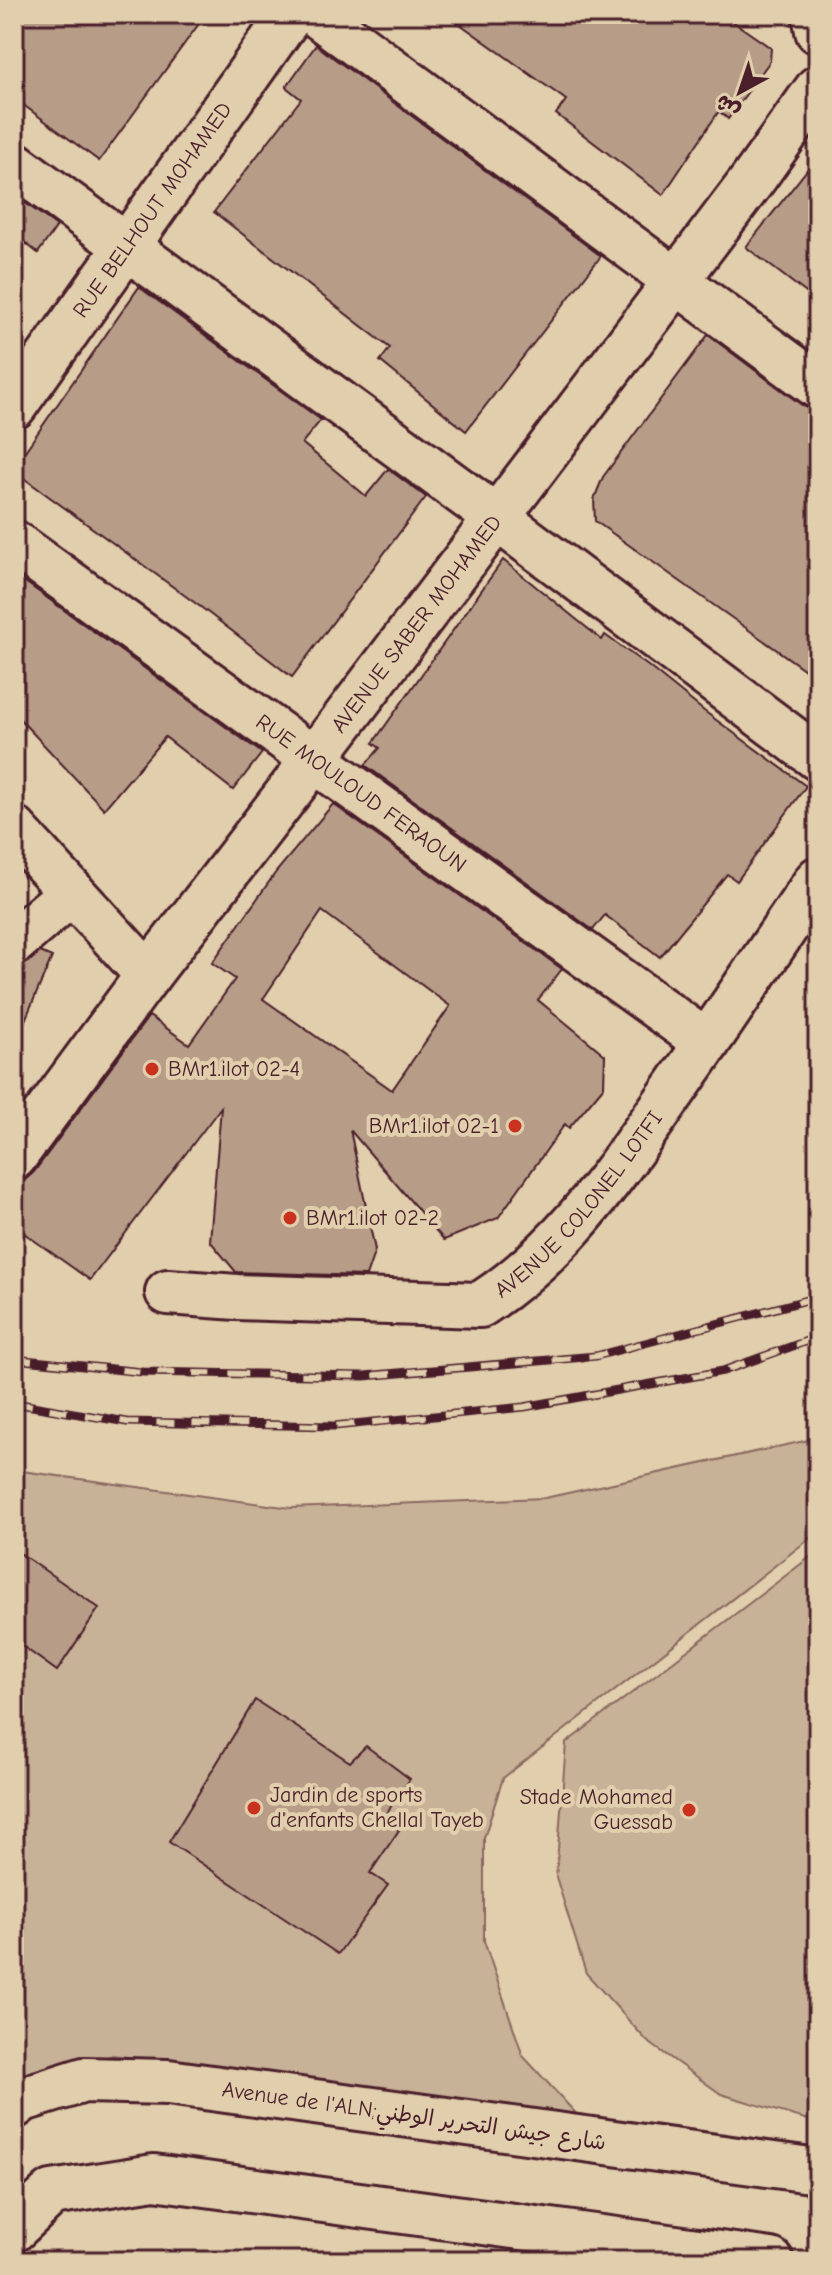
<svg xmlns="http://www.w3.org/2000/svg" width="832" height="2275" viewBox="0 0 832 2275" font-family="'Comic Neue','Playpen Sans Arabic',sans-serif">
<rect width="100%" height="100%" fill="#e1ceac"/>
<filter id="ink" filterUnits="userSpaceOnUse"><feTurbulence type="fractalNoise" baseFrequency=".0125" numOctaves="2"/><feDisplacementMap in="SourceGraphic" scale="16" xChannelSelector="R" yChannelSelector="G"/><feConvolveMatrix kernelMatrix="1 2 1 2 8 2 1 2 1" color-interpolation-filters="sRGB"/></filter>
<g filter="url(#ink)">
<!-- built -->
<path fill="#d4bfa1" d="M146 2253 205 2261H103Z"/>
<!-- green -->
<path fill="#c8b297" stroke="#896861" stroke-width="2" d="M818 1438V1532L503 1778 484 1838V1941L523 2056 580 2118 113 2055 24 2081 14 2087V1470L291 1508 545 1498Z
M818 1551V2123L721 2094 647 2041 586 1973 556 1877 566 1743Z"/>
<!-- building -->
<path fill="#b79d88" stroke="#4a1f2b" stroke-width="2" fill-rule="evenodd" d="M14 14H206L99 161 14 98Z
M446 14H722L771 48 770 61 728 119 719 111 663 195 556 114 566 100Z
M316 45 601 256 466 431 380 361 390 348 214 212 301 99 286 87Z
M818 156V302L746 247Z
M14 195 57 226 38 253 14 234Z
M139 287 321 420 302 443 366 496 388 469 426 497 292 677 202 608 14 471V467Z
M708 335 803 406 818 414V679L595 521 594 499 603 477Z
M503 560 602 640 605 635 648 666 704 711 806 786 737 881 727 874 660 957 605 915 593 930 365 765 380 748 373 743Z
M14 574 262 753 233 790 165 737 104 809 14 713Z
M333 804 562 969 538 1000 605 1055 604 1086 569 1128 565 1124 498 1218 444 1240 350 1130 375 1250 366 1276 236 1272 210 1241 221 1107 90 1280 14 1226V1182L25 1180 34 1172 149 1016 189 1044 235 979 212 963 276 872ZM322 911 450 1006 392 1090 263 999Z
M40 952 52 957 14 1046V966H19L30 961Z
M14 1549 99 1608 57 1671 14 1640Z
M255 1700 350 1762 366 1746 410 1779 383 1818 399 1830 370 1873 388 1885 338 1954 169 1842Z"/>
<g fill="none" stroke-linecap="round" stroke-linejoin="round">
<!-- street casing -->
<g stroke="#4a1f2b" stroke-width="50">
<g id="street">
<path d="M316 14 818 386"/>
<path d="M14 164 497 518 818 758"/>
<path id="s1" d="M14 406 291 14"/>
<path id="s2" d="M14 543 707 1043"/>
<path d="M14 829 148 975"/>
<path d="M14 942 72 892"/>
<path id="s3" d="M168 1292 237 1297 480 1305C562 1252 611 1179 667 1100 719 1027 768 953 818 879"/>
</g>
</g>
<!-- secondary casing -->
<g stroke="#4a1f2b" stroke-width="50">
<g id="secondary">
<path id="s4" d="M14 1157 148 975 315 758 751 182 818 88"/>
</g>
</g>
<!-- primary casing -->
<g stroke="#4a1f2b" stroke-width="50">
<path id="primary" d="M815 14 818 31
M14 2106 23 2099 84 2080 168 2082 818 2171
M14 2229 52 2193 154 2177 771 2261"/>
</g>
<!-- street -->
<use href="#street" stroke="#e1ceac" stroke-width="44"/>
<!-- secondary -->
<use href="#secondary" stroke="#e1ceac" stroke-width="44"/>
<!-- primary -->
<use href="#primary" stroke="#e1ceac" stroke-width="44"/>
<!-- rail casing -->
<g stroke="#4a1f2b" stroke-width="9">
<path id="rail" d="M14 1359 142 1372 364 1376 596 1356 818 1297
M14 1403 127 1422 334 1426 524 1407 723 1371 818 1337"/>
</g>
<!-- rail -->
<use href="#rail" stroke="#e1ceac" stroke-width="6" stroke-dasharray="18" stroke-linecap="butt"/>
</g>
</g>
<!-- markers -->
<g fill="#c8321e" stroke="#e1ceac" stroke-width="3">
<circle cx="152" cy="1069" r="8"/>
<circle cx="515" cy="1126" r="8"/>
<circle cx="290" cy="1218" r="8"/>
<circle cx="254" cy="1808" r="8"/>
<circle cx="689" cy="1810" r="8"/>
</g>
<g text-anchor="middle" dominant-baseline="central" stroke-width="8" stroke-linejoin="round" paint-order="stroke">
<!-- street labels -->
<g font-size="22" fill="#4a1f2b" stroke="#e1ceac">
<text stroke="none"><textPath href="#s1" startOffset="240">RUE BELHOUT MOHAMED</textPath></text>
<text stroke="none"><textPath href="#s4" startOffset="668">AVENUE SABER MOHAMED</textPath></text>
<text stroke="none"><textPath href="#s2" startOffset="428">RUE MOULOUD FERAOUN</textPath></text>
<text stroke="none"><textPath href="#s3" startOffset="454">AVENUE COLONEL LOTFI</textPath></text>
<text transform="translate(414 2116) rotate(8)">Avenue de l'ALN;شارع جيش التحرير الوطني</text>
</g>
<!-- poi labels -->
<g font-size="22" fill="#4a1f2b" stroke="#e1ceac" text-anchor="start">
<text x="168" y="1069">BMr1.ilot 02-4</text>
<text x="499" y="1126" text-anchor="end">BMr1.ilot 02-1</text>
<text x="306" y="1218">BMr1.ilot 02-2</text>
<text x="270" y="1795">Jardin de sports<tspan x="270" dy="25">d'enfants Chellal Tayeb</tspan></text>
<text x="673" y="1797" text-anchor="end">Stade Mohamed<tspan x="673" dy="25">Guessab</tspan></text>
</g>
</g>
<!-- margin -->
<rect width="832" height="2275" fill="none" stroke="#e1ceac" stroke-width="48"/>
<rect x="24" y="24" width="784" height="2227" fill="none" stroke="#4a1f2b" stroke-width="3" filter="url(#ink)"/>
<!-- north arrow -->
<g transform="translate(740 92) rotate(220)" stroke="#e1ceac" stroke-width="6" paint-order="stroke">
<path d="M0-6L14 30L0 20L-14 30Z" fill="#4a1f2b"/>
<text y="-12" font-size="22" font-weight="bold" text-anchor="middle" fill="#4a1f2b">ش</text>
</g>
</svg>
